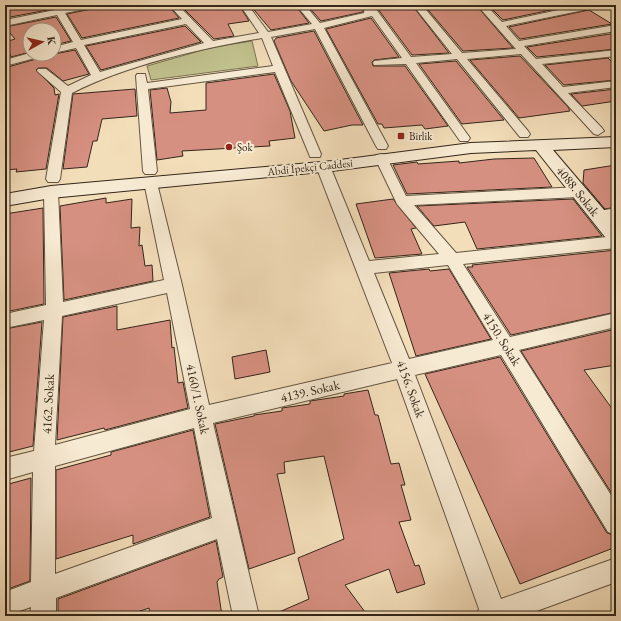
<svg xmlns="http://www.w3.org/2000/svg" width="621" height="621" viewBox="0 0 621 621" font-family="'EB Garamond',serif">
<rect width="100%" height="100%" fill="#f3deba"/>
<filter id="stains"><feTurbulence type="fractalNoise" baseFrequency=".005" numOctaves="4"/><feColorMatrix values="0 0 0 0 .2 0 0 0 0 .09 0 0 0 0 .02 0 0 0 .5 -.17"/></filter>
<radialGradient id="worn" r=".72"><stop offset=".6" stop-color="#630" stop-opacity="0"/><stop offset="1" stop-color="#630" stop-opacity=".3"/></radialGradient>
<!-- green -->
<path fill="#c0c08c" stroke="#7a7352" d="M252 41 258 66 151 80 147 66 213 47Z"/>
<!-- building -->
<path fill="#d69081" stroke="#332619" d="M5 5H51L53 9 5 18Z
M98 5H168L179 18 82 38 67 14 96 8Z
M180 5H239L249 21 228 24 234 36 214 39Z
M250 5H295L309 23 271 30Z
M307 5H363V12L321 21Z
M375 5H412L449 53 412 55Z
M424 5H476L513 48 463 51Z
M488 5H575L503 20Z
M589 10 612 24 520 39 509 27Z
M56 17 71 41 54 45V30H30V52L11 57 5 42 15 39 5 27Z
M371 18 399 57 374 60 372 62 373 66H405L448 126 425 129 422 125 384 128 382 124H378L326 29Z
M185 26 201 42 101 70 86 46Z
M314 31 363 125H352L324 131 291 81 274 41 276 38Z
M616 33V49L537 57 527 47Z
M75 50 89 74 63 81 47 68H38L36 70 54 88 55 95 59 94 46 169 16 172 17 169 5 170V76L8 67 43 57 45 54H54Z
M520 56 568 107 570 111 519 118 470 60Z
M608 58 616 66V80L564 85 545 65Z
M456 61 504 120 462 124 419 64Z
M274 74 290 111 295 138 269 141 270 146 182 151 183 156 157 160 150 90 167 88 171 102 170 113 206 110V83Z
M135 89 137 116 102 119 97 141H93L87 167 63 169 73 94Z
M616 89V101L582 106 571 94Z
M534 158 552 187 407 194 393 165 417 162 418 164 459 161V163L494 159Z
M616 165V207L605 209 583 183 584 170Z
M106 198V203L132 199 131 228 140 227 139 246 142 245 145 266 152 265 153 281 64 300 60 206Z
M393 199 416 228 411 229 422 254 375 258 356 204Z
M573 199 602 236 477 249 465 222 434 226 417 206Z
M43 208 44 304 5 312V214Z
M616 250V312L511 335 467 267H473L472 265Z
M429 269 430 271 449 269 491 339 416 356 389 273Z
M117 306V330L170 320 172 348 174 347 178 383 183 382 188 408 105 430 104 428 57 440 63 317Z
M42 322 33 446 5 453V329Z
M616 329V365L584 370 616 414V500L521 351Z
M266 350 270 372 235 379 232 357Z
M500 357 607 533 616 536V547L520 584 425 374Z
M368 390 375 415H378L391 464 399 463 405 485H401L411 520 399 522 415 566 419 565 425 584 397 593 389 569 345 585 368 616H270L309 599 298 558 344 539 324 456 284 462 285 473 277 474 295 553 249 569 215 424 254 416V415L282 411V408L310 404V401L344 396V394Z
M193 430 210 517 133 544V535L56 559V470L111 455V452Z
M31 478 30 581 5 590V485Z
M216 541 223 577 219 579 217 582 222 616H150L149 608 126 616H58V599Z"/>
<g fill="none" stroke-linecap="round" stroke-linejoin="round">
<!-- street casing -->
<g stroke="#635441" stroke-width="2">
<path id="street" d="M52 5H60L62 9 80 5H97L96 7 65 13 81 40 182 19 169 5H178L213 41 259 33 240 5H248L268 32 312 24 296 5H305L320 23 364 13 365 5H373L411 57 452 54 413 5H422L462 53 516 49 477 5H486L502 22 582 5H598L594 8 506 26 519 41 616 25V31L524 46 536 59 616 50V56L542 64 563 87 616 81V87L568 93 602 128 604 131 598 135 594 134 521 54 467 59 528 131 530 134 528 137H520L457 59 416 63 470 138 468 141H460L406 64 374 65 373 63 374 61 402 58 372 16 324 28 388 146 386 149H378L376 146 315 29 271 37 321 154 320 157H310L309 154 275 72 148 89 157 171 155 174H145L143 171 136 76 137 74H145L147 83 273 66 262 38C200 49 129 64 72 93L60 179 58 182H48L46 179 61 92 37 71 38 69H46L68 86 91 75 76 48 54 53V47L73 42 57 15 5 26V20L55 10ZM186 24 204 43 100 72 84 45Z
M611 5H616V8L612 7Z
M30 53 44 54 43 56 5 66V60Z
M381 154 386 155 387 158 406 196 578 187 583 189 585 192 583 195 578 197 414 205 456 253 616 236V248L463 264 510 337 616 313V327L519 350 616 503V535L608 532 501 355 415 375 501 599 616 558V582L523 616H476L479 609 397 379 213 423 259 616H233L217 539 56 598V616H30L31 607 5 616V592L31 582 33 472 5 480V458L34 451 44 320 5 328V314L46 305 44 192 46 189H56L58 192 63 302 164 280 144 182 146 179H156L182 285 209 405 392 363 316 166 318 163H328L330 166 369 261 439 254 397 204 375 158 376 155ZM448 265 493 340 409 359 374 273ZM167 293 190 409 55 445 62 316ZM194 428 212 518 55 574V466Z
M616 208V218L599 221 594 220 592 216 594 212Z"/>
</g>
<!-- secondary casing -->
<g stroke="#332619" stroke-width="2">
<path id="secondary" d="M616 137V147L553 150 616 224V244L609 242 536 150 471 153 332 171 51 198 5 206V194L51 186 332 161 471 143Z"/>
</g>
<!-- street -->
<use href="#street" fill="#f7ead2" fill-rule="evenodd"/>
<!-- secondary -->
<use href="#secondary" fill="#f7ead2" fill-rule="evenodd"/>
</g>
<!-- markers -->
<g fill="#8f2418" stroke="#f7ead2" stroke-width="1.5">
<rect x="397" y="132" width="8" height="8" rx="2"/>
<circle cx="229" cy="147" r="4"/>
</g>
<g text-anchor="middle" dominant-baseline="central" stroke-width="4" stroke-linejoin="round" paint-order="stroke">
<!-- far-poi labels -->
<g font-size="11" fill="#332619" stroke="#f7ead2" text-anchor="start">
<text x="409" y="136">Birlik</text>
<text x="237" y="147">Şok</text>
</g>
<!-- far-street labels -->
<g font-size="11" fill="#332619" stroke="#f7ead2">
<text transform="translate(310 167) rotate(-6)">Abdi İpekçi Caddesi</text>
</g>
<!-- street labels -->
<g font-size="13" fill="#332619" stroke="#f7ead2">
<text transform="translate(578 191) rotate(51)">4088. Sokak</text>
<text transform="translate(502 339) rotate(58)">4150. Sokak</text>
<text transform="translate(411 389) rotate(70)">4156. Sokak</text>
<text transform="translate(310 391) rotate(-13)">4139. Sokak</text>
<text transform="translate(198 399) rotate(78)">4160/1. Sokak</text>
<text transform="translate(48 404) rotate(-87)">4162. Sokak</text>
</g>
</g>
<!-- margin -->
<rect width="621" height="621" fill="none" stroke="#f3deba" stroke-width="20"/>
<rect x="6" y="6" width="609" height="609" fill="none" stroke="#332619" stroke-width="2"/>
<rect x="10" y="10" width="601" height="601" fill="none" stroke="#332619"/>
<!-- north arrow -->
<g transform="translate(42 42) rotate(82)"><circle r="19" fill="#f7ead2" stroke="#a99c88"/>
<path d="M0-3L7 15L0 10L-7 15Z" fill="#8f2418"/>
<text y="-6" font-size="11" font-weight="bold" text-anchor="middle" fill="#332619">K</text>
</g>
<rect width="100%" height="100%" filter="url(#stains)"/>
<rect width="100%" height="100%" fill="url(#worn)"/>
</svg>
